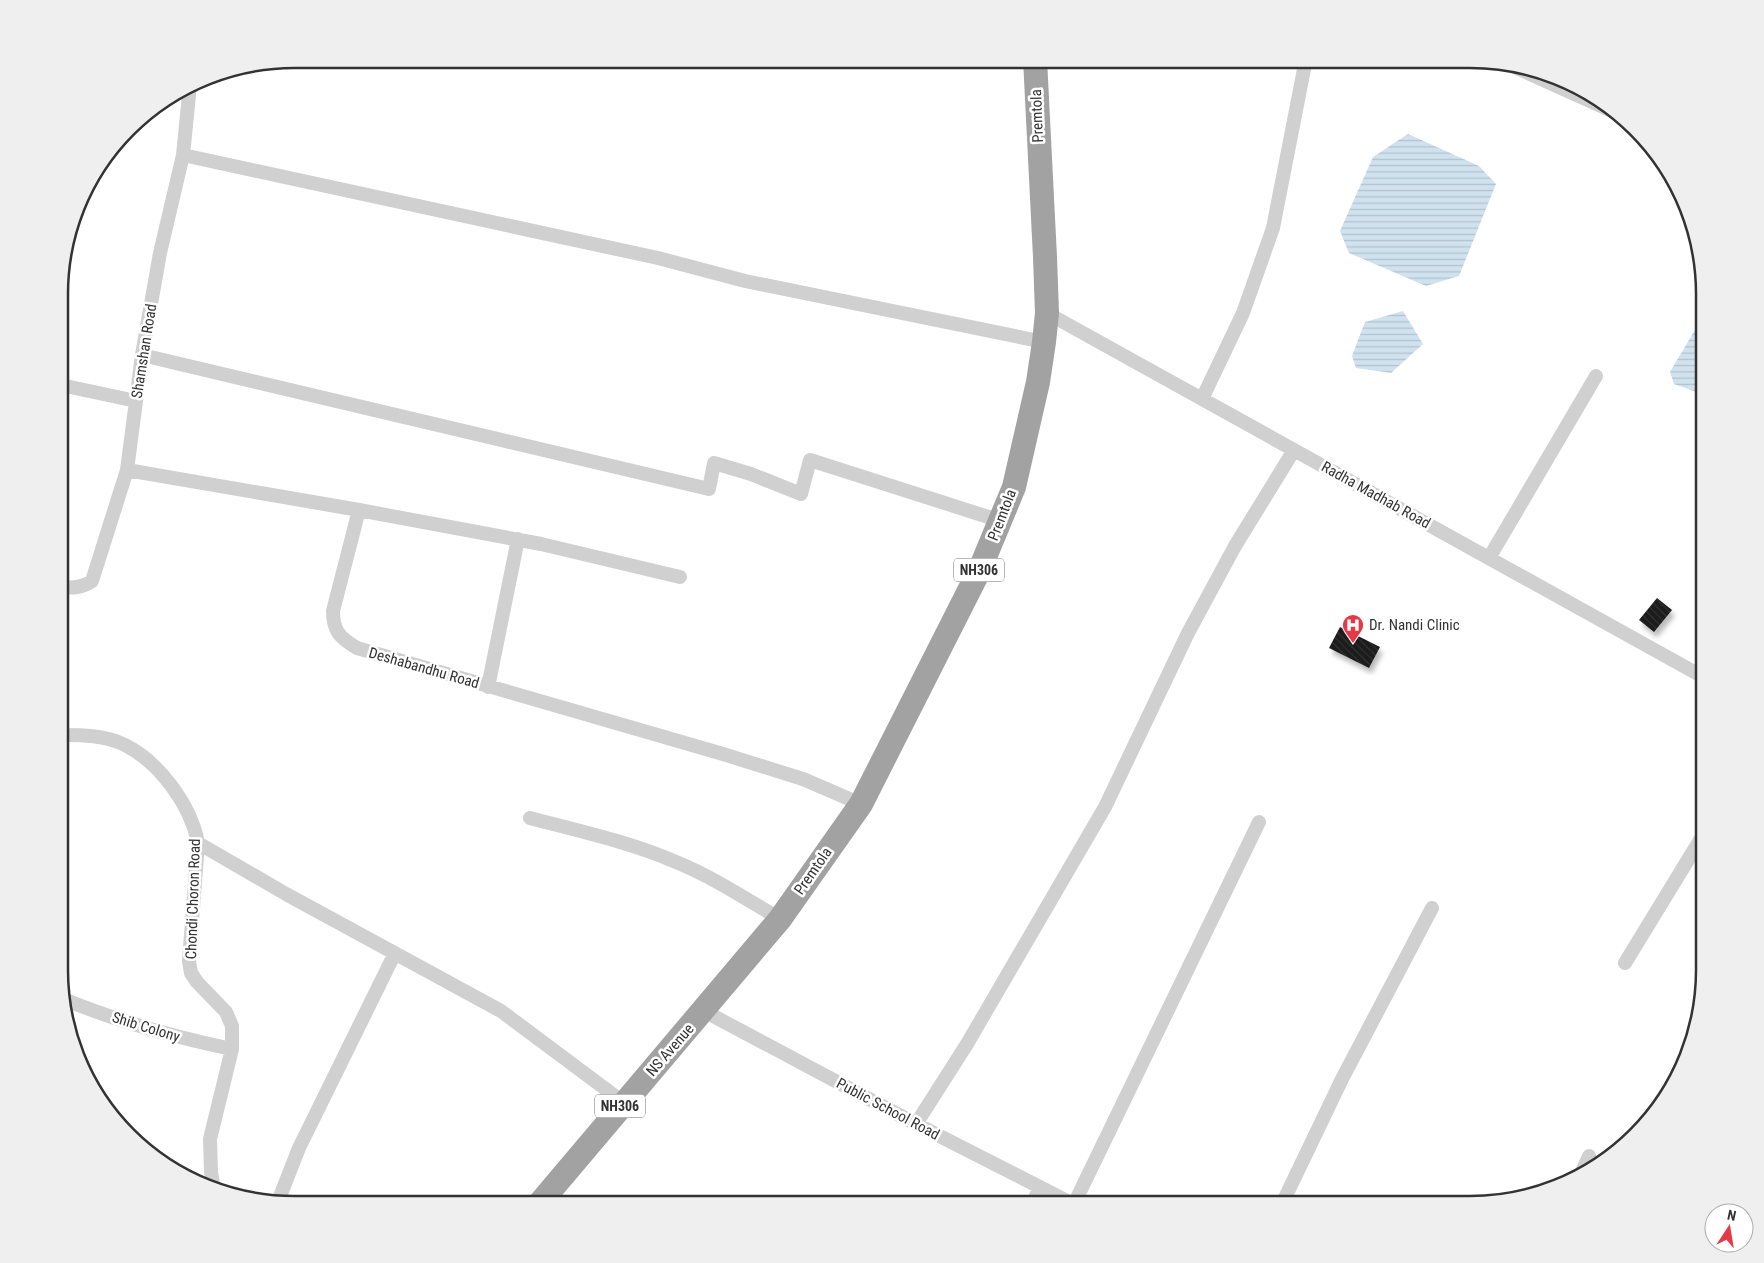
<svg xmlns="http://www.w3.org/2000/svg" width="1764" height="1263" viewBox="0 0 1764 1263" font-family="'Roboto Condensed',sans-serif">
<defs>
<pattern id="water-rules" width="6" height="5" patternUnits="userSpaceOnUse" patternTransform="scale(1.25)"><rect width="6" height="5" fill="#cfe2ee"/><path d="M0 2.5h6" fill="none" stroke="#b2c2cd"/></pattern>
<pattern id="building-back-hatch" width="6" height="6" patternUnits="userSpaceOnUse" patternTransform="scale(1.25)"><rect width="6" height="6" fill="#1a1a1a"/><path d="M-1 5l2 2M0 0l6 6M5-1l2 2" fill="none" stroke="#333"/></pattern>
<filter id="shadow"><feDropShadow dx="3" dy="5.5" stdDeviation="2.5" flood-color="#0004"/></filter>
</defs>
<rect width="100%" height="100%" fill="#fff"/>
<!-- water -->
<path fill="url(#water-rules)" d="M1408 134 1479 166 1496 184 1459 276 1426 286 1349 253 1340 231 1373 157Z
M1403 311 1423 344 1391 373 1356 368 1352 356 1365 322Z
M1705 313V395L1674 384 1670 372Z"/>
<!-- building -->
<path fill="url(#building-back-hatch)" filter="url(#shadow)" d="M1657 598 1672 610 1654 632 1639 620Z
M1340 627 1380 647 1369 668 1329 648Z"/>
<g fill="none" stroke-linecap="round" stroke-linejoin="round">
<!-- minor -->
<path stroke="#d0d0d0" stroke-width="14" d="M1508 64 1619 114
M183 155 658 258 745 281 1044 342
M1047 313 1705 678
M142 355 709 489 714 463 751 474 801 494 810 460 1001 521
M61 385 136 401
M1202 399 1243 313 1273 228 1306 59
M127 470 359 510 333 611C333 631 340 638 357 648L723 754 803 779 861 804
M359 510 541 544 680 577
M1489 558 1596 376
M61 587C73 588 82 588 92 581L127 470 142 355 160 253 183 155 190 85
M488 687 518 539
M61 735C82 735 105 735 125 745 159 762 191 805 198 843L189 961 191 973 197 982 226 1012 232 1026V1049L210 1139 211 1172 214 1190
M530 818C579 831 630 842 676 862 713 877 746 899 780 919
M198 843 286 894 501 1011 623 1102
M1625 963 1705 832
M61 998C116 1021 174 1037 232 1049
M704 1011 916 1124 1073 1204
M916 1124 967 1044 1105 807 1188 633 1235 546 1294 450
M1580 1176 1589 1156
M277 1204 299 1148 395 953
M1032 1204 1040 1188
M1074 1204 1259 822
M1282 1204 1342 1079 1432 908"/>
<!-- trunk -->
<path stroke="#a2a2a2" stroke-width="24" d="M539 1204 780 919 861 804 980 569 1014 487 1038 382 1044 342 1047 313 1045 257 1035 59"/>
</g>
<!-- icons -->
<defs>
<g id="hospital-pin" transform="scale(1.125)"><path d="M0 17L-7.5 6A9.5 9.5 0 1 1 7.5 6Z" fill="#e63946" stroke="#fff"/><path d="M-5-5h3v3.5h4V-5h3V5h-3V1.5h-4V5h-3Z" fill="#fff"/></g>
</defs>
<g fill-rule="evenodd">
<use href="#hospital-pin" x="1353" y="625"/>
</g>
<g text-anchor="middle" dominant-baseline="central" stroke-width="5" stroke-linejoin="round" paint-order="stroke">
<!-- shield labels -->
<g fill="#fff" stroke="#707070" stroke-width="1">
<rect x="954" y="558.5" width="50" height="23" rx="4"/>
<rect x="595" y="1094.5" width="50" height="23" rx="4"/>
</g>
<g font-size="14" font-weight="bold" fill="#333">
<text x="979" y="570">NH306</text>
<text x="620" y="1106">NH306</text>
</g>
<!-- street labels -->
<g font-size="15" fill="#333" stroke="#fff">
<text transform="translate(1037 116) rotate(-92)">Premtola</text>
<text transform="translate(144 351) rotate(-81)">Shamshan Road</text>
<text transform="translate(1376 495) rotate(29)">Radha Madhab Road</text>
<text transform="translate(1002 515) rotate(-69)">Premtola</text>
<text transform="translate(424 668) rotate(16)">Deshabandhu Road</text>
<text transform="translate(813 871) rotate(-55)">Premtola</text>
<text transform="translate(193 899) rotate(-88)">Chondi Choron Road</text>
<text transform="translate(146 1027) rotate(17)">Shib Colony</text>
<text transform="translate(670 1050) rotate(-49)">NS Avenue</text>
<text transform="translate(888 1109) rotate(28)">Public School Road</text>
</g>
<!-- poi labels -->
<g font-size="15" fill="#333" stroke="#fff" text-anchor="start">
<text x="1369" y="625">Dr. Nandi Clinic</text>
</g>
</g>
<!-- crop -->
<path d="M0 0H1764V1263H0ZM294 68H1470A226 226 0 0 1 1696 294V970A226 226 0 0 1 1470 1196H294A226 226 0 0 1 68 970V294A226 226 0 0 1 294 68Z" fill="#efefef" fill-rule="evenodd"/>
<path fill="none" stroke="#333" stroke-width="2.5" d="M294 68H1470A226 226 0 0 1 1696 294V970A226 226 0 0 1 1470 1196H294A226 226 0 0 1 68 970V294A226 226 0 0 1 294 68Z"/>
<!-- north arrow -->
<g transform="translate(1729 1228) rotate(12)"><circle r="24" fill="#ffffff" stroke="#adadad"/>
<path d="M0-4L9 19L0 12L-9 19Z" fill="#e63946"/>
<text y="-8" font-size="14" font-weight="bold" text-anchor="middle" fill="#333333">N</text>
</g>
</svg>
